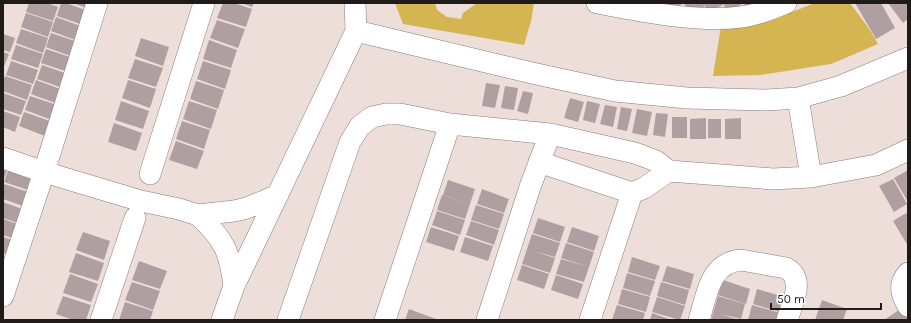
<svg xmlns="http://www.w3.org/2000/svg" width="911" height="323" viewBox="0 0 911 323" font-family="Karla,sans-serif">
<rect width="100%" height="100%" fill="#eededa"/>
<!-- grass -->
<path fill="#d5b452" d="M395 3H435L437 10 447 17 461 19 463 13 477 3H534L531 21 524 45 403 24Z
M815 3H850L870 30 878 44 831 64 760 75 713 76 722 20 784 15Z"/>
<!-- building -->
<path fill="#af9fa1" d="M29 3H47L58 7 53 21 26 12Z
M61 3H66L88 11 83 25 57 16Z
M73 3H91L89 9Z
M223 3H234L252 9 246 27 217 18Z
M241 3H254L252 7Z
M666 3H722L723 5 708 12 705 6 689 14 684 3 670 10Z
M723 3H752L745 7 744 3 727 12Z
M855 3H881L895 28 876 39Z
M888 3H908V19L903 23Z
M26 13 53 22 48 37 21 27Z
M56 17 83 27 78 41 51 31Z
M217 20 245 29 238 48 210 38Z
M21 29 48 38 43 53 16 43Z
M51 33 78 42 73 57 46 47Z
M3 34 15 38 10 52 3 50Z
M141 38 169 47 163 66 135 56Z
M209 40 237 50 231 68 203 59Z
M16 45 43 54 38 68 11 59Z
M46 49 73 58 68 72 41 63Z
M3 52 9 54 3 69Z
M135 59 163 68 156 87 128 78Z
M11 61 38 70 33 84 6 75Z
M203 61 231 70 225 89 197 79Z
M42 65 68 74 63 88 37 79Z
M5 76 32 85 27 100 3 91V82Z
M36 80 63 90 58 104 31 94Z
M128 80 156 89 150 108 122 98Z
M196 81 224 90 218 109 190 99Z
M486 83 500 85 495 108 482 106Z
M505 86 518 88 514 110 501 108Z
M523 91 533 93 528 114 517 111Z
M3 93 26 101 21 115 3 109Z
M30 96 57 105 52 120 25 110Z
M570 98 584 102 578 122 564 118Z
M121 101 149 111 143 129 115 120Z
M189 101 217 110 211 129 183 119Z
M587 101 600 104 595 123 583 120Z
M605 105 617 107 613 127 600 124Z
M621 107 632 109 627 131 617 129Z
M637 109 652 112 647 136 632 133Z
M3 111 20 117 15 132 3 127Z
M24 112 50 121 45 136 19 126Z
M656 113 668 114 665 137 653 135Z
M672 117H687V138H672Z
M706 118V139H690V119Z
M741 118V139H725V119Z
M708 119H721V138H708Z
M182 121 210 130 204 149 176 139Z
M114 123 142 133 136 151 108 142Z
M176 141 204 151 197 169 169 160Z
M3 166 8 168 3 181Z
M9 168 36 177 31 191 4 182Z
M908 170V202L894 178Z
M893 179 907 204 894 212 879 186Z
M448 180 475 189 470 204 443 195Z
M4 184 31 193 26 207 3 199Z
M482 189 509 199 504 213 477 204Z
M442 195 470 204 465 219 437 210Z
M3 202 25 210 21 224 3 218Z
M476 205 504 214 499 229 471 220Z
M437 211 465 220 460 235 432 225Z
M906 213 908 216V246L893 221Z
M538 218 565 227 560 242 533 233Z
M3 219 20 225 15 239 3 235Z
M471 221 499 230 494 245 466 235Z
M431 227 459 236 454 251 426 242Z
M572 227 599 236 594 251 567 242Z
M83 232 110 241 104 260 76 250Z
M532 234 560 243 555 257 533 251 555 258 550 273 522 264Z
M3 237 15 241 10 255 3 253Z
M465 237 493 246 488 261 460 252Z
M566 243 594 252 589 267 561 258Z
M76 253 104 263 98 281 69 272Z
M632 257 660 266 655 280 628 272Z
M561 259 589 267 584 282 556 274Z
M139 261 167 271 160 289 132 280Z
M522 265 549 274 544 289 517 280Z
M667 266 694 274 690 289 662 281Z
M627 273 655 281 650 296 623 288Z
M70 274 98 284 91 302 63 293Z
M556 275 583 284 578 299 551 290Z
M723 280 750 289 746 304 718 295Z
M132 282 160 291 153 310 125 300Z
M661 282 689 290 685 305 657 296Z
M622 289 650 297 646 312 618 304Z
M757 289 785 297 780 312 753 304Z
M63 296 91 305 86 320H73L56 314Z
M718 296 745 304 741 319 721 314 739 320H711Z
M657 297 685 306 680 320 652 312Z
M822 300 847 309 843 320H815Z
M125 302 153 311 150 320H119Z
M617 305 645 313 643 320H612Z
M752 305 780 313 778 320H748Z
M902 308 908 316V320H884Z
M409 309 436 319V320H405Z
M652 313 672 320H650Z"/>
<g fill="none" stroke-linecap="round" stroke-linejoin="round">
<!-- minor casing -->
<g stroke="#897c78" stroke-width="22">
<path id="minor" d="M597 3C642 11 696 23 741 17 757 15 771 9 786 3
M356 31 532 73 615 91 687 98 767 100 798 98 841 86 908 58
M798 98 811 177
M3 158 44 172 141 201 179 209 198 215 234 211 247 208 278 195
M539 162 632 193
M150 174 204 3
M198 215C224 239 230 252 234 286
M908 273C898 284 901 295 908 306
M3 296 44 172 97 3
M101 320 135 218
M222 320 234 286 356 31 355 3
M288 320 350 142 360 126 372 117 386 114H400L450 124 550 134 635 153 656 161 669 171
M385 320 450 124
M487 320 530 187 550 134
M590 320 632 193 644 188 669 171 773 179 811 177 876 165 908 150
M699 320C707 295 709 263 741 260L786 268C806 279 792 304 787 320"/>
</g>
<!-- minor -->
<use href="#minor" stroke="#fff" stroke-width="21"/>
</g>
<!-- border -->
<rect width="911" height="323" fill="none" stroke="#201b19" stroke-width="8"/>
<!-- scale -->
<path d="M771 303v6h110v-6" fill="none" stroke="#201b19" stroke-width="2"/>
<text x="777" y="303" font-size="12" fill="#201b19" stroke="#ffffff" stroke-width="3" paint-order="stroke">50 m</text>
</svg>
